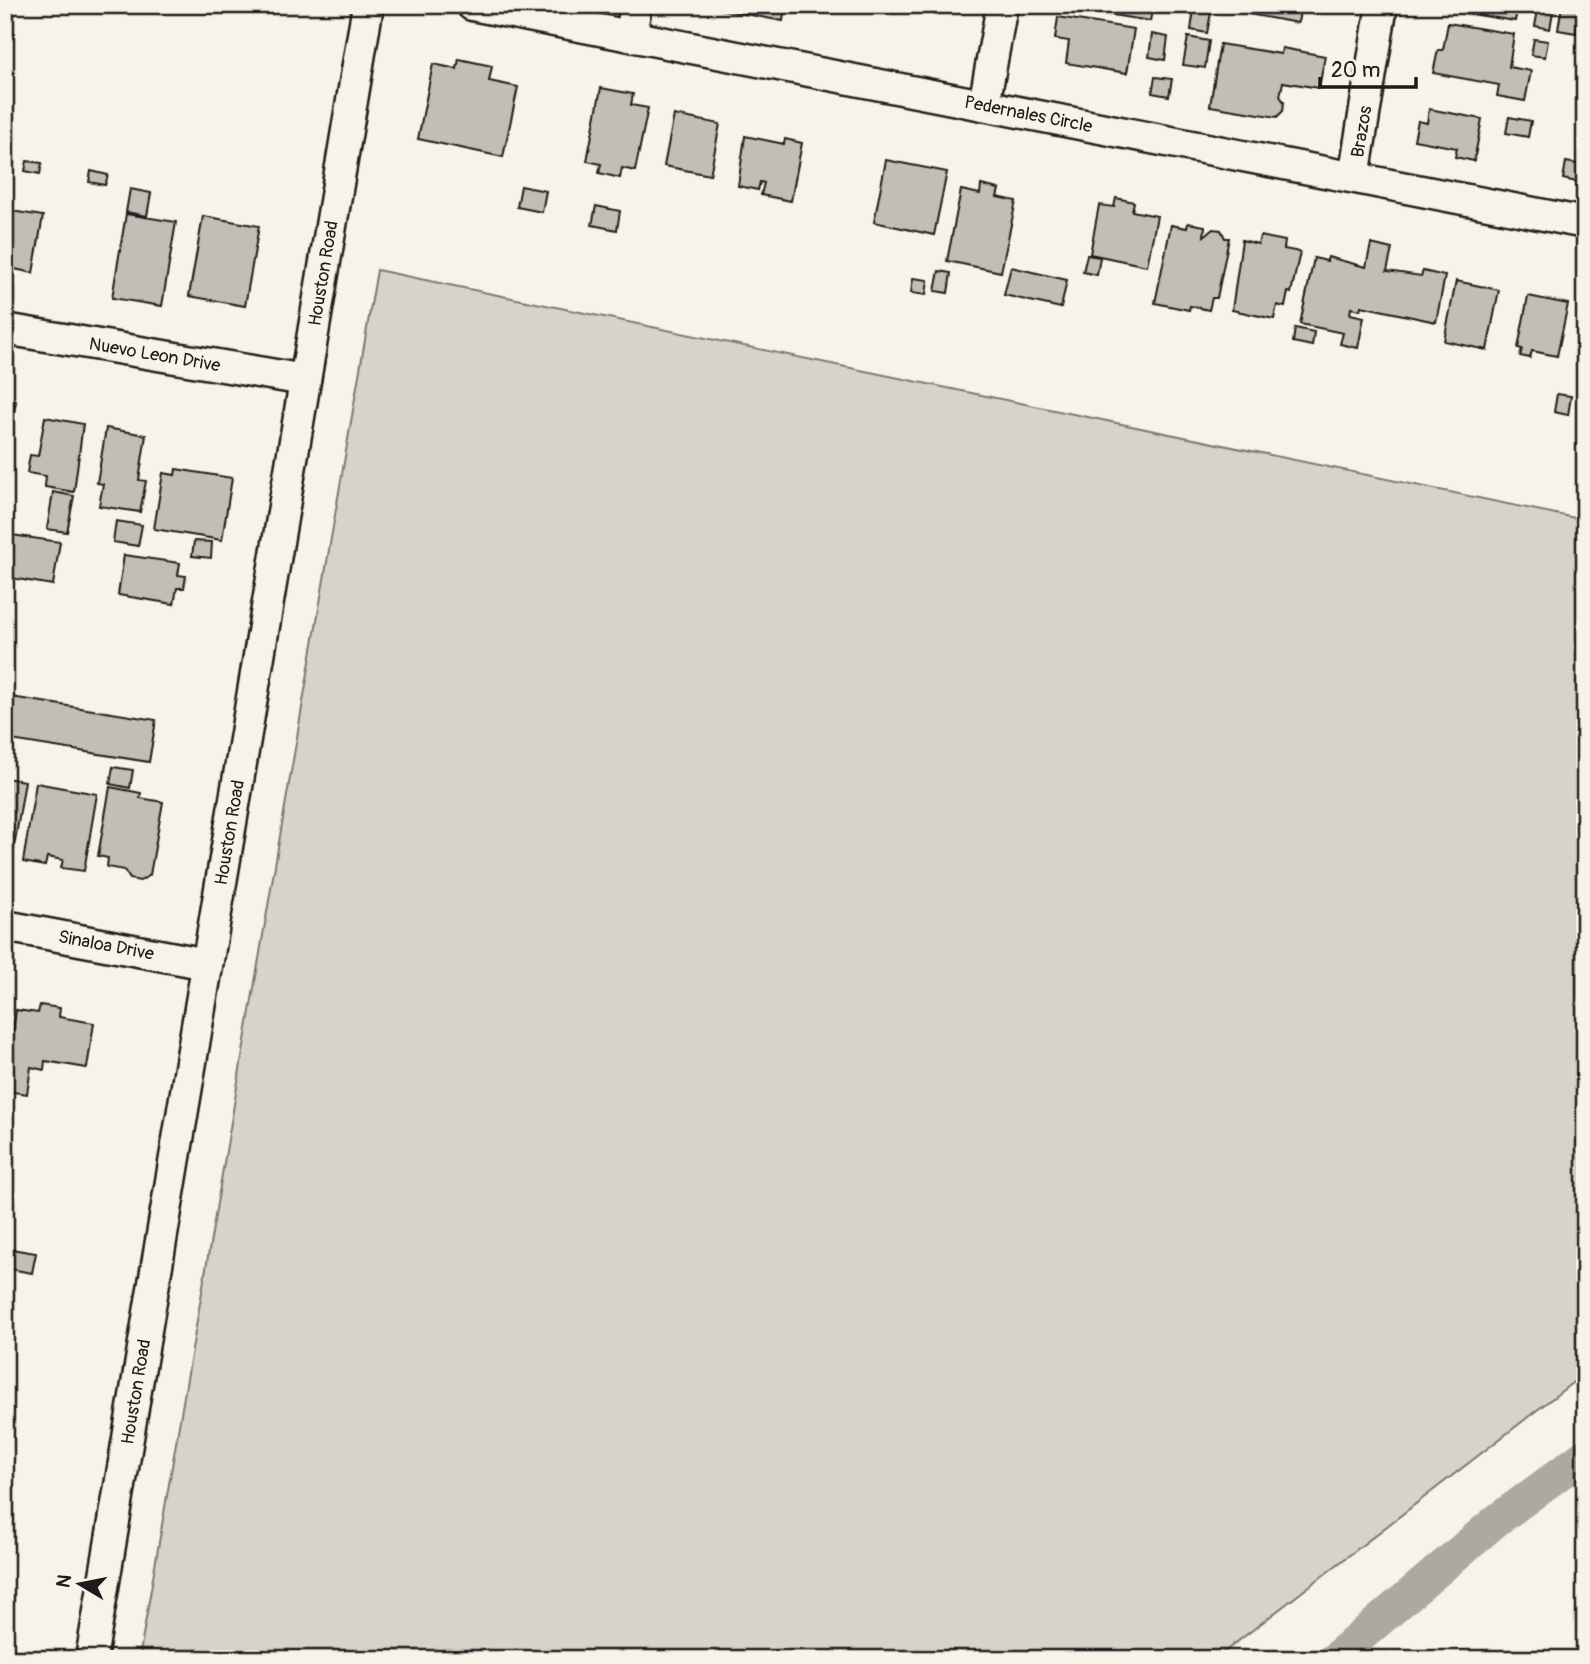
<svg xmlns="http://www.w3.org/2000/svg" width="1590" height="1664" viewBox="0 0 1590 1664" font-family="Pangolin,sans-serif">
<rect width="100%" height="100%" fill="#f7f3e8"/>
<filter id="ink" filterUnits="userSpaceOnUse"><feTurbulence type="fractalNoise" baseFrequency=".0143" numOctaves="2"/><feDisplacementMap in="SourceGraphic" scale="14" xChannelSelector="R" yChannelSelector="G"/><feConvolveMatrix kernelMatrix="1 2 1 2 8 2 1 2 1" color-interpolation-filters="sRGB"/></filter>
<g filter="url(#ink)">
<!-- green -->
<path fill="#d7d3cb" stroke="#7a7874" stroke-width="2" d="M377 270 1585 520V1373L1215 1659H139Z"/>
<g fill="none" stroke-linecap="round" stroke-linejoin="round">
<!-- canal -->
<path stroke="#aca9a2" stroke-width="33" d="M1334 1659 1497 1520 1585 1455"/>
</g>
<!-- building -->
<path fill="#c0beb5" stroke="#1c1c1c" stroke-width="2" d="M719 5H785L783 21 718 9Z
M1076 5H1153L1150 21 1075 9Z
M1250 5H1301L1298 23 1248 14Z
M1442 5H1518L1515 21 1441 9Z
M1535 5H1554L1550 29 1535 26 1538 10H1534Z
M1562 5H1581L1576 33 1558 30Z
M1194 9 1211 13 1207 33 1191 30Z
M1058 17 1134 29 1127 73 1066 63 1069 41 1055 39Z
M1448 23 1514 34 1509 67 1531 71 1525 101 1497 96 1499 85 1433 73 1438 50H1443Z
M1152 34 1168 37 1165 60 1149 57Z
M1188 37 1209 41 1205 68 1183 65Z
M1534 39 1548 41 1545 57 1531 55Z
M1220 44 1281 54 1282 48 1325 56 1319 88 1283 82 1280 96 1284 102 1283 111 1277 117 1210 106Z
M459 59 492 66 489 81 518 87 503 157 418 139 433 64 457 69Z
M1155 77 1172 79 1169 96 1152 93Z
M601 88 633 94 631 105 648 108 635 171 622 168 620 178 599 173 601 164 587 161Z
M1429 109 1482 119 1474 161 1455 157 1457 148 1414 140 1418 121 1427 123Z
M674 115 720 124 710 175 664 166Z
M1509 117 1531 121 1528 137 1506 133Z
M745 136 784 144 785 139 802 143 791 201 761 195 764 183 760 182 758 190 738 186Z
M886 160 947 172 934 235 874 222Z
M27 161 42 163 40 174 25 171Z
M1566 162 1584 165 1581 183 1563 179Z
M91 171 108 175 105 185 89 182Z
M981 185 999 189 997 197 1016 201 1001 272 947 261 961 190 980 194Z
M521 186 546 191 542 212 517 207Z
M130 189 151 193 147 216 126 212Z
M1116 198 1134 202 1132 211 1157 216 1147 266 1090 254 1099 205 1114 207Z
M596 206 620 211 617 230 592 225Z
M5 210 43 216 33 273 10 268 9 276 5 275Z
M126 214 176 222 162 306 112 298Z
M203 216 259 226 245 306 189 296Z
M1188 223 1205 226 1204 236 1213 229 1221 230 1225 238H1229L1217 298H1212L1209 310 1190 306 1189 310 1155 303 1171 225 1187 228Z
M1260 236 1285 241 1284 249 1300 252 1291 293 1288 292 1285 307 1277 305 1274 319 1232 310 1242 240 1258 244Z
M1371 244 1392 249 1387 271 1421 276 1423 271 1445 276 1436 322 1361 306 1360 310 1351 308 1350 314 1364 317 1358 348 1340 344 1343 333 1300 324 1314 258 1327 261 1328 257 1366 267Z
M1087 255 1100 257 1097 275 1083 272Z
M1011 267 1067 280 1061 308 1004 295Z
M939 271 951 273 948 293 935 291Z
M913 278 928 280 926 295 911 293Z
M1456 281 1499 290 1487 350 1444 341Z
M1528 296 1568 304 1557 356 1532 351 1530 358 1520 356 1522 349 1518 348Z
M1295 328 1314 332 1312 346 1293 342Z
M1584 392 1585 393V415L1579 414Z
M1557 394 1571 396 1568 415 1554 412Z
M5 399 16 401 5 468Z
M45 417 83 424 74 492 45 487 46 476 27 473 30 455 38 456Z
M106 428 146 435 139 480 146 481 140 512 99 506 103 484 97 483Z
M176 469 232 478 222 540 154 529 163 473 175 475Z
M53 492 74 496 67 532 47 529Z
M116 521 142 525 138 546 113 542Z
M5 534 60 542 53 585 5 577Z
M194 541 212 542 211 558 192 556Z
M124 555 180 563 178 575 186 576 184 588H177L174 604 118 595Z
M5 696 156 720 149 762 5 739Z
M113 767 133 770 130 788 110 784Z
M5 778 25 781 12 860 5 859Z
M36 783 97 794 84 871 61 868 63 860 47 857 45 866 23 862Z
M110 787 141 793 140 798 163 802 150 875 140 881 130 879 124 870 107 867 108 858 98 856Z
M40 1005 60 1008 59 1017 94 1023 87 1068 45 1061 44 1070 31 1067 27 1094 5 1091 16 1010 38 1013Z
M5 1248 36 1253 32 1273 5 1268Z"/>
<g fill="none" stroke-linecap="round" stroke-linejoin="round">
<!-- minor casing -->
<g stroke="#1c1c1c" stroke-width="35">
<g id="minor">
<path id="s1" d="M472 5 1585 223"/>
<path d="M631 36 636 5"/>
<path d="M984 105 1002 5"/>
<path id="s2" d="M1354 177 1382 5"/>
<path id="s3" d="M5 329 305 380"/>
<path id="s4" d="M5 926 207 964"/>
<path id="s5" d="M91 1659 368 5"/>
</g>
</g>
<!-- minor -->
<use href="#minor" stroke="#f7f3e8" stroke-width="30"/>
</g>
</g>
<g text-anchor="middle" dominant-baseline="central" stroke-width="5" stroke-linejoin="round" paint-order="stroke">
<!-- street labels -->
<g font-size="18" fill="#1c1c1c" stroke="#f7f3e8">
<text stroke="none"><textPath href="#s1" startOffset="567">Pedernales Circle</textPath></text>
<text stroke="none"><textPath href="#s2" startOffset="46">Brazos</textPath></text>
<text stroke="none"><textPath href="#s5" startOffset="1405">Houston Road</textPath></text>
<text stroke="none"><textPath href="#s3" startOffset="152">Nuevo Leon Drive</textPath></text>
<text stroke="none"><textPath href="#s5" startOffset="838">Houston Road</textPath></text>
<text stroke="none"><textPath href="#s4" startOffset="103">Sinaloa Drive</textPath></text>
<text stroke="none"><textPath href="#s5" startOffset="271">Houston Road</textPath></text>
</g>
</g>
<!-- margin -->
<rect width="1590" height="1664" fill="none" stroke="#f7f3e8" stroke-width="28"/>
<rect x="14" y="14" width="1562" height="1636" fill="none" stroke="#1c1c1c" stroke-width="2.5" filter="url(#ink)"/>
<!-- north arrow -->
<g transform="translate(80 1584) rotate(280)" stroke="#f7f3e8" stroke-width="5" paint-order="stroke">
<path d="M0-5L12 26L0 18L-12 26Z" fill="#1c1c1c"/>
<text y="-10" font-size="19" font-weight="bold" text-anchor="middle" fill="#1c1c1c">N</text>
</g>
<!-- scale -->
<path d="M1320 77v10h96v-10" fill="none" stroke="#1c1c1c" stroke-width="3.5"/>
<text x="1331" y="77" font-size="21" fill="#1c1c1c" stroke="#f7f3e8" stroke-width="5" paint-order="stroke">20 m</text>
</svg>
